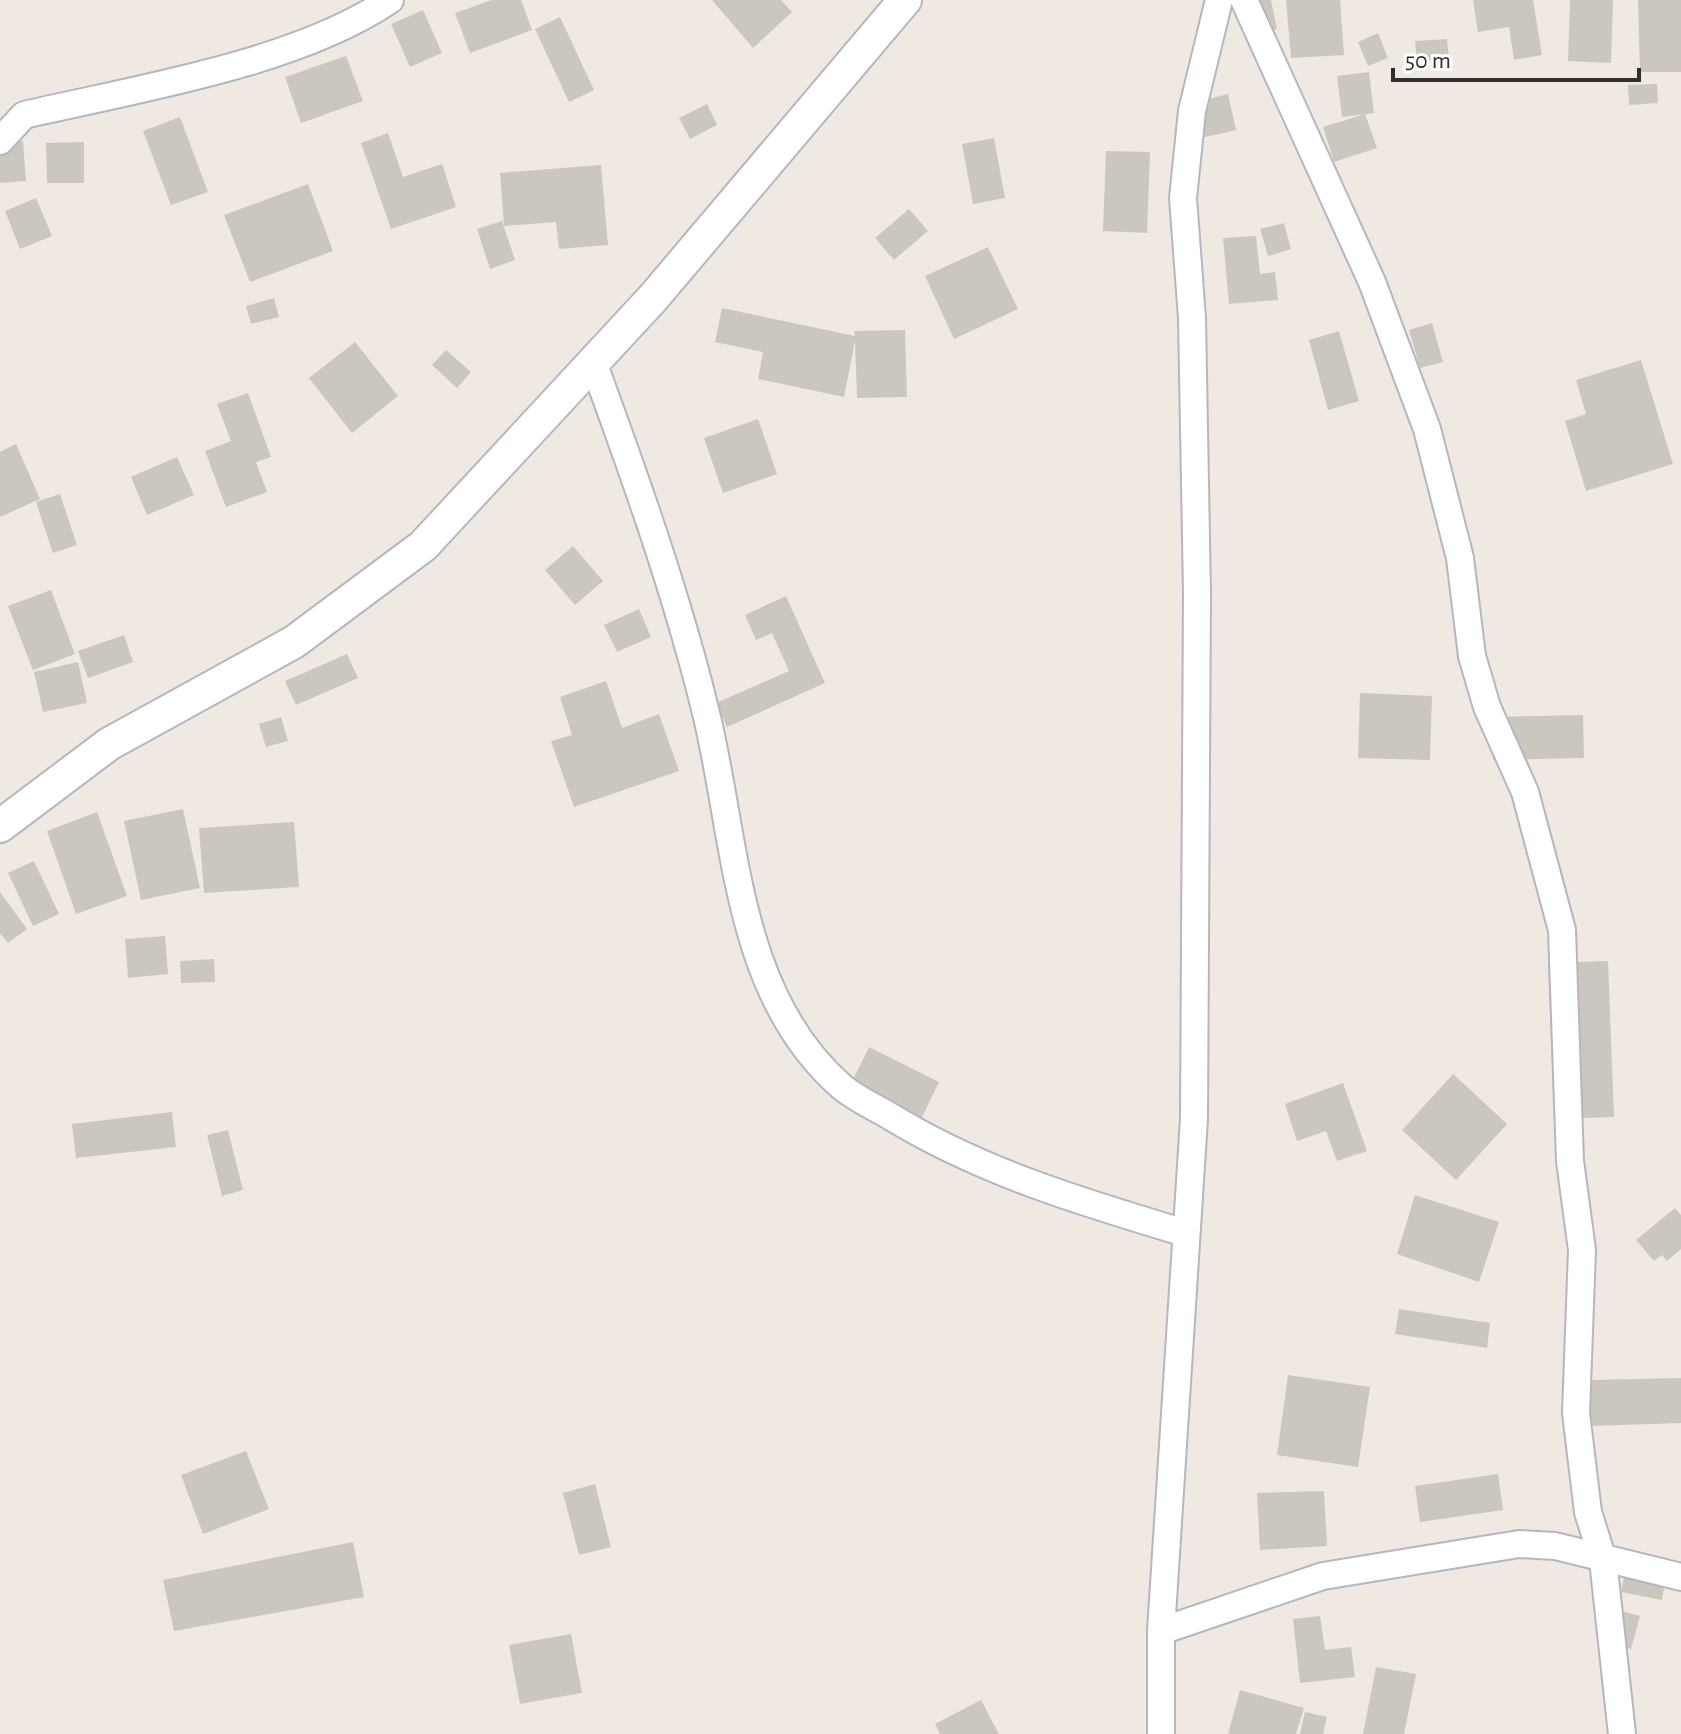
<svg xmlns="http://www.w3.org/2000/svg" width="1681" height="1734" viewBox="0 0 1681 1734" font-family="'Alegreya Sans',sans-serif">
<rect width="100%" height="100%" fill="#efe9e1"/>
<!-- building -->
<path fill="#cbc7bf" d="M492 0H521L532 30 470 53 455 13Z
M712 0H781L792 12 753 48Z
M1245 0H1271L1277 29 1251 34Z
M1286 0H1340L1344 55 1291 58Z
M1473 0H1533L1542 55 1514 60 1509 27 1478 32Z
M1570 0H1613L1611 63 1568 61Z
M1638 0H1681V72H1640Z
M423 10 442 53 410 67 391 24Z
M560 17 594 90 569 102 535 29Z
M1378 33 1388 58 1368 66 1358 42Z
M1447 39 1449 59 1417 62 1415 41Z
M346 56 363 101 301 123 285 77Z
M1369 72 1374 113 1342 117 1337 76Z
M1657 84 1658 103 1629 105 1628 85Z
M1228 94 1236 130 1201 138 1193 103Z
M707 104 717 125 690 139 679 118Z
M1365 114 1377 148 1334 162 1323 127Z
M180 117 208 192 171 205 143 131Z
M388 133 403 177 442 164 456 207 391 229 361 143Z
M994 138 1005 198 973 204 962 144Z
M23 141 26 181 0 183V143Z
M84 142V183H47L46 143Z
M1106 151 1150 152 1147 233 1103 231Z
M601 165 608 245 559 249 556 222 504 226 500 173Z
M308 184 333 251 250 282 224 215Z
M36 198 52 236 20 249 5 211Z
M909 209 928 231 894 260 875 238Z
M502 221 515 260 490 269 477 229Z
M1284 223 1291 249 1268 256 1260 229Z
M1256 236 1260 274 1275 272 1278 300 1229 304 1223 238Z
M988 247 1018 309 954 339 925 276Z
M274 298 279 317 251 324 246 306Z
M722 308 855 336 854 331 905 330 907 397 857 398 855 341 844 397 758 379 763 352 715 342Z
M1432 323 1443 362 1420 368 1409 330Z
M1339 331 1359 401 1328 410 1309 340Z
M355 342 398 396 352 433 309 378Z
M446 350 471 372 457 388 432 365Z
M1641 360 1673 464 1586 491 1565 421 1586 414 1576 380Z
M248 393 271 457 256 462 267 492 226 507 205 451 231 441 217 404Z
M758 419 777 474 723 493 704 438Z
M16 444 40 499 0 517V452Z
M177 457 194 495 147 515 131 477Z
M60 494 77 545 53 553 36 502Z
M573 546 603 581 575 605 545 570Z
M51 590 75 654 33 670 8 606Z
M786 596 825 683 727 727 716 703 789 671 772 633 756 640 745 615Z
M639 609 651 637 617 652 604 625Z
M124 635 133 662 88 678 78 651Z
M347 654 358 678 296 705 285 681Z
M78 662 87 703 43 712 34 672Z
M606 681 622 728 659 714 679 771 574 807 551 741 572 735 560 697Z
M1360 693 1432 696 1430 760 1358 758Z
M1583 715 1584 758 1493 760 1492 717Z
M281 717 288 741 266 747 259 724Z
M183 809 200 888 141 900 124 821Z
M97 812 127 896 76 914 47 831Z
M294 822 299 887 204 893 199 828Z
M34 861 59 914 33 926 8 873Z
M0 892 27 929 8 943 0 933Z
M165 936 168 974 128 978 125 939Z
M214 959 215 982 181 983 180 961Z
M1608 961 1614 1117 1554 1119 1548 963Z
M869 1047 939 1082 918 1125 848 1090Z
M1453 1074 1507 1124 1456 1180 1402 1130Z
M1343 1083 1367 1151 1337 1161 1326 1131 1297 1141 1285 1104Z
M172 1112 176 1147 76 1158 72 1124Z
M228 1130 243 1190 222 1196 207 1135Z
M1415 1195 1499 1222 1479 1282 1397 1254Z
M1675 1208 1681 1215V1249L1667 1261 1662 1255 1654 1261 1636 1240Z
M1399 1309 1490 1323 1487 1348 1395 1334Z
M1288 1375 1370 1387 1358 1467 1277 1455Z
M1681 1378V1423L1591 1426 1589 1380Z
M246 1451 269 1509 203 1534 181 1475Z
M1498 1474 1503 1510 1420 1522 1415 1486Z
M595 1484 611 1547 579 1555 563 1493Z
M1324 1491 1327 1546 1260 1550 1257 1493Z
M353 1542 364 1597 174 1631 163 1580Z
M1626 1568 1666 1576 1662 1600 1621 1592Z
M1618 1610 1640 1616 1631 1649 1609 1642Z
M1320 1616 1325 1650 1351 1647 1355 1677 1300 1683 1293 1619Z
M571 1634 582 1693 520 1704 509 1645Z
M1376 1667 1416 1674 1404 1734H1363Z
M1240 1690 1304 1708 1296 1734H1228Z
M981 1700 999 1734H940L935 1724Z
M1305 1712 1327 1717 1323 1734H1300Z"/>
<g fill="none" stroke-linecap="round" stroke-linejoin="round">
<!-- minor casing -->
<g stroke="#b4b7c1" stroke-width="30">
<path id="minor" d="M1244 0 1372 282 1427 429 1460 558 1472 656 1487 707 1525 792 1562 930 1570 1161 1582 1250 1576 1413 1588 1512 1603 1560 1622 1734
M0 141 24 115C136 89 295 64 390 0
M593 362C635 477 677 594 706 713 737 840 735 994 842 1087 856 1099 877 1108 893 1118 984 1173 1085 1203 1185 1233
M1161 1631 1323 1576 1519 1544 1555 1546 1681 1577
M1161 1734V1631L1194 1119 1197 593 1192 318 1183 198 1192 111 1219 0"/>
</g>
<!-- tertiary casing -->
<g stroke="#b4b7c1" stroke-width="36">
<path id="tertiary" d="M0 826 109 744 294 642 423 546 653 298 905 0"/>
</g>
<!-- minor -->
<use href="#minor" stroke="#fff" stroke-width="26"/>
<!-- tertiary -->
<use href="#tertiary" stroke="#fff" stroke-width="32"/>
</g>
<!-- scale -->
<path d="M1393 68v12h246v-12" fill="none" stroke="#2e2e2e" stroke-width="4"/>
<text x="1405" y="68" font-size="24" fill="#2e2e2e" stroke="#ffffff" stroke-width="6" paint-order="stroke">50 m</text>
</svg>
